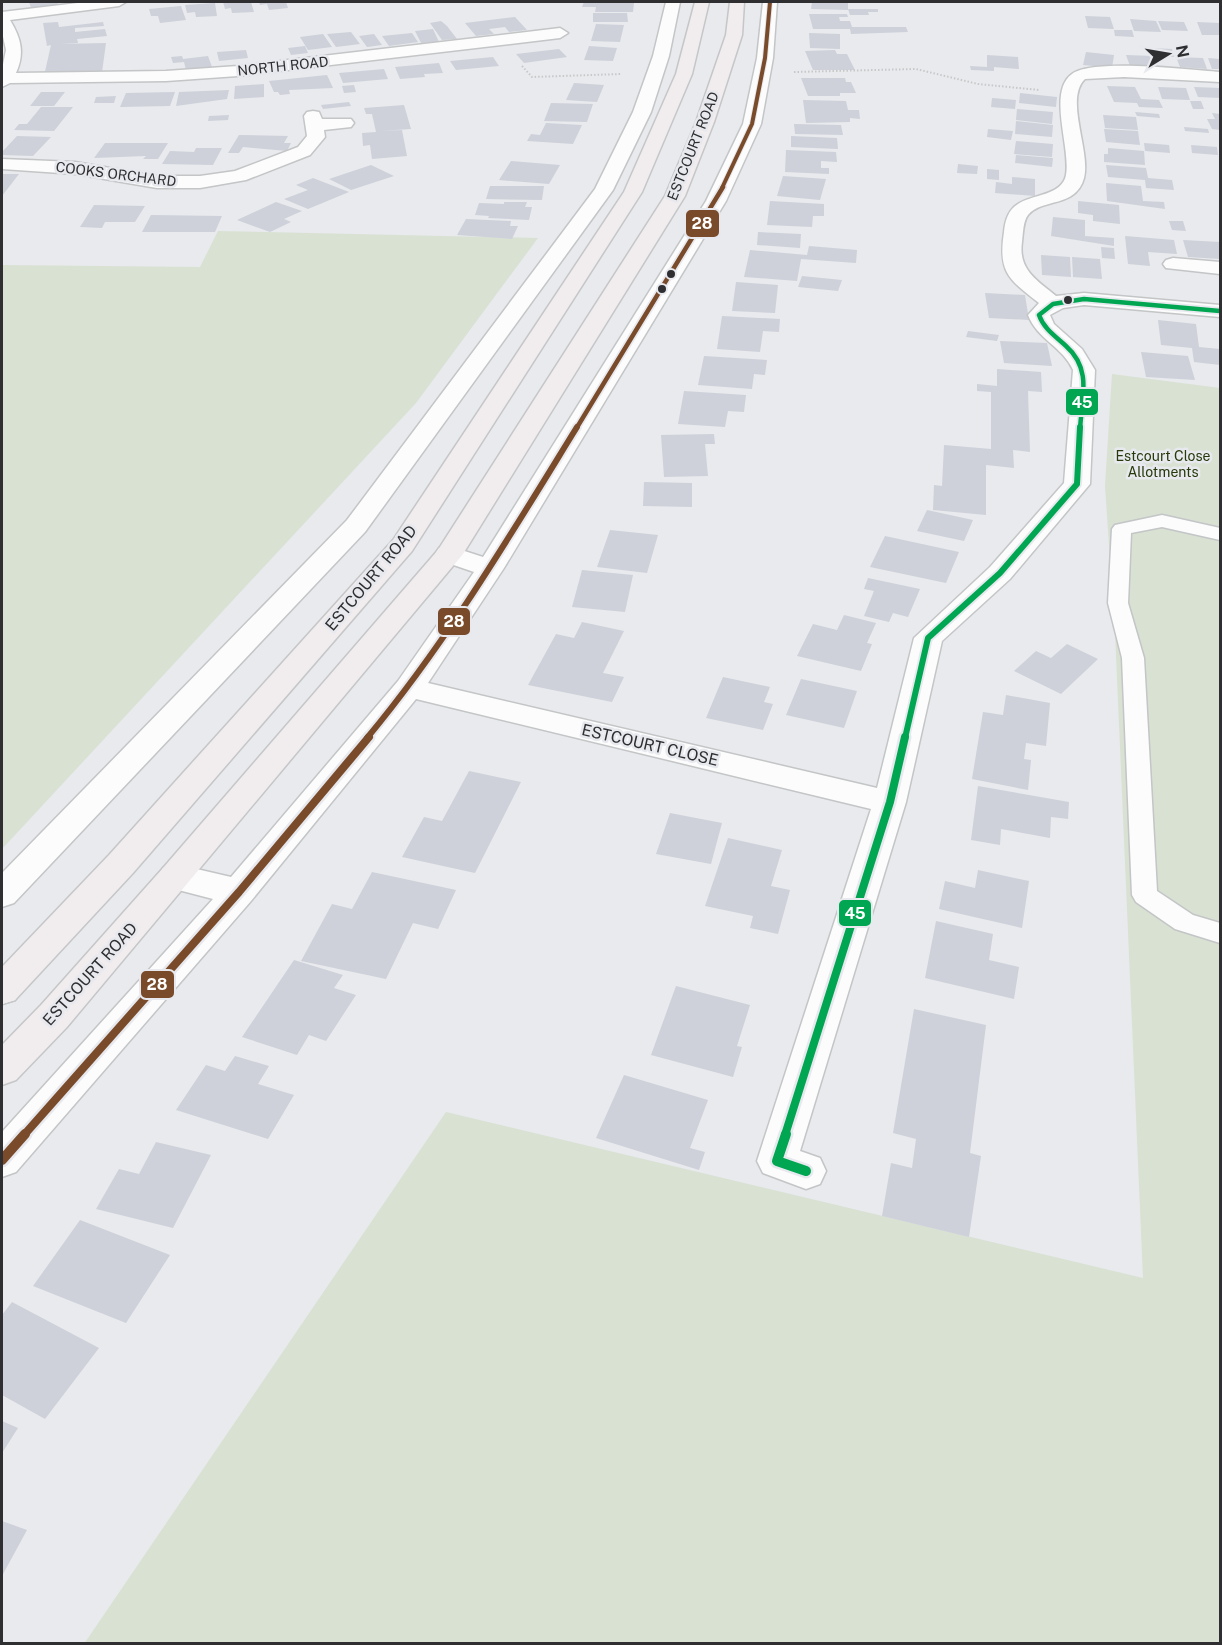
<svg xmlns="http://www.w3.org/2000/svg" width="1222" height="1645" viewBox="0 0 1222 1645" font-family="'Public Sans',sans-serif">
<rect width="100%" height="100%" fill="#e8eaed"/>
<!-- green -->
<path fill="#d9e1d3" d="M218 231 538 238 416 403 2 849V265L200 267Z
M1112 374 1220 388V1643L84 1644 446 1112 1143 1278 1115 632 1105 486Z"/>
<!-- building -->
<path fill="#ced1da" d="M29 2H57L59 5 31 8Z
M223 2H251L254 12 232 13 231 8 225 9Z
M259 2H286L288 8 269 10 267 4 260 5Z
M584 2 634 3 633 12H595L596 7H582Z
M812 2H848V10L811 9Z
M215 3 217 16 196 17 195 12 187 13 185 5Z
M181 6 186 20 160 23 158 16H151L149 9Z
M848 9H878V12H868L869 15H850Z
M593 13H627L628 22H593Z
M809 14H847L848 17H839L840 21H850L852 27H906L908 32 851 34 850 29H813Z
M1085 16 1110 17 1114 29 1088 28Z
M515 17 527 30 509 32 505 27 489 29 494 34 476 36 465 23Z
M1130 19 1156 21 1161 32 1134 31Z
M441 21 447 26 457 39 442 40 430 23Z
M1158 21 1184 22 1188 31 1162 30Z
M58 22 59 27 103 22 104 26 75 28V32L105 29 107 36 77 39 78 43 60 44 106 43 102 72 44 76 51 45 47 46 43 23Z
M1197 22 1220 23V35H1202Z
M596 24 624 25 620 42 591 41Z
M433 29 439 42 421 43 415 31Z
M1114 30H1132L1134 37 1115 36Z
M351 32 360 44 336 47 327 34Z
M412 33 418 42 389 46 382 36Z
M809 33 840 34V49L810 48Z
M323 34 332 47 308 50 300 37Z
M374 34 382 45 367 47 359 36Z
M305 46 308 53 291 55 288 48Z
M589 46 617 48 613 61 584 60Z
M1151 48 1172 49 1174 57 1154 56Z
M559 49 567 57 524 63 516 54Z
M246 50 248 58 219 61 217 52Z
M835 50 837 54H847L855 70H813L805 51Z
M1086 52 1114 55 1112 68 1083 65Z
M987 55 1018 57 1019 69 994 67V71L971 70 970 66 987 67Z
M1126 55 1153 56 1158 67 1130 66Z
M182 56 183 59 208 56 212 67 186 70 184 62 173 63 171 57Z
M493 57 499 66 456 70 450 61Z
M1176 57 1203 58 1207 69 1180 67Z
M1208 58 1220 59V69H1212Z
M439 63 443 73 424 74 425 77 400 79 395 67Z
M384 69 388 79 343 83 339 73Z
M327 75 333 88 289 90 290 94 280 95 278 92H274L269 81Z
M801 78H845L846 82H851L856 93H840V96H808Z
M574 83 604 85 597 102 566 100Z
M264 84V97L234 99 235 86Z
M354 85 356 92 344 93 342 86Z
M1107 86 1135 87 1141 99 1159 100 1163 108 1139 107 1137 103 1114 102Z
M1158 87 1186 88 1190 100 1162 99Z
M1194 87 1220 88V98L1198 97Z
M229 90 227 99 176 106 179 92Z
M41 92H65L54 106H30Z
M175 92 170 106 120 107 126 93Z
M1020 93 1057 97 1056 107 1019 103Z
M116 96 114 103H94L96 97Z
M992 98 1016 100 1015 109 991 107Z
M803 100 846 101 848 110H859L860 119 850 118V122L806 123Z
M1190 101H1201L1204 109H1193Z
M349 102 351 106 323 109 321 105Z
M551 103 593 104 587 122 544 121Z
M404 105 411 129 380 131 402 130 407 156 372 159 370 145 363 146 362 133 376 132 372 114H366L364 108Z
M41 107H73L54 131 14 130 19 124H27Z
M1017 109 1053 112 1052 124 1016 120Z
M1135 112 1159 114 1160 118 1137 116Z
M1212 113 1220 114V130L1212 129 1207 119H1215Z
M229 115 228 120 208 121 209 116Z
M1103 115 1136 117 1138 130 1105 128Z
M1016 121 1053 125 1052 137 1015 134Z
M546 123 582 125 573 144 527 141 531 134 540 135Z
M794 124 841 125 843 135 795 134Z
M1184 127 1208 129 1209 133 1185 131Z
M988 129 1013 131 1011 140 987 137Z
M1104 129 1138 131 1140 145 1106 142Z
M239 135 288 136 284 143H291L287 151 243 147 239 153H228Z
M17 136 51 137 33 156 2 155V152Z
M791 136 837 138 838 149 791 147Z
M1016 141 1053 144 1052 157 1014 154Z
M105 143H168L158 159H143L146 156 94 158Z
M1144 143 1169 145 1170 153 1145 151Z
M1191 145 1217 147 1218 155 1192 153Z
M196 148H222L213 165 162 164 170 151 194 152Z
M1108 148 1144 151 1145 165 1104 162V154H1108Z
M786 150 836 152 837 162 821 161V168H829V174L785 172Z
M1016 155 1053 158 1052 167 1015 163Z
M511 161 560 165 549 184 499 180Z
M958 164 978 166 977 174 957 173Z
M371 165 394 176 351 190 329 179Z
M1106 165 1146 168 1148 178 1172 180 1174 190 1146 188 1145 180 1108 177Z
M987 169 999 170V180L987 179Z
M2 174H19L2 196Z
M783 176 826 179 820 200 777 196Z
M1012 177 1035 179V196L995 193 996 182 1012 184Z
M313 178 349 192 308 209 284 199 308 190 296 185Z
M1106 183 1141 186 1143 201 1164 202 1165 209 1107 201Z
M490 186H544L542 200 486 199Z
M770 201 824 204V216H813L812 227 767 225Z
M1078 201 1119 205 1120 224 1093 221V215L1078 213Z
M276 202 302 211 284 219 291 222 270 232 237 220Z
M504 202H527L525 207H532L529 220 488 218 489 216 475 215 479 203 504 204Z
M94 205 145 206 135 222H105L102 228 80 227Z
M151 215 222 216 215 232H142Z
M1053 217 1085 220V236L1114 238V246L1051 236Z
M466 219 511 221 510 226H518L512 239 457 235Z
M1169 221H1183L1186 231 1172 230Z
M758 232 801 234 800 248 757 245Z
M1125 236 1174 240 1177 254 1148 252 1150 266 1128 264Z
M1183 240 1220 242V259L1188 257Z
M809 246 857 250 856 263 801 259 797 281 744 277 750 250 807 255Z
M1101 247 1114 248 1115 259 1102 258Z
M1041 255 1070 257 1071 277 1042 275Z
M1072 257 1100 259 1102 279 1073 277Z
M802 276 842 280 838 291 798 287Z
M736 282 778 285 775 313 732 311Z
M985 293 1025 295 1029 320 989 318Z
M722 316 780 319 779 332 763 331 760 352 717 349Z
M1158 320 1196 324 1199 347 1220 349V365L1194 362 1192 348 1161 345Z
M968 331 999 335 997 341 966 337Z
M1000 341 1047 343 1052 366 1004 363Z
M1141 352 1188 356 1195 380 1146 377Z
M704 356 767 360 765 375 754 374 752 389 698 385Z
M997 369 1041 372 1042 392 1028 391 1030 452 1013 450 1014 468 986 465V515L933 510 934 485 942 486 944 445 991 449V392L977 391V384L997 386Z
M684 391 746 395 744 412 728 411 725 427 678 424Z
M714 434 715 444H705L708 476 664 477 661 435Z
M644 482 692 483V507L643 506Z
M927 510 973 520 964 541 917 531Z
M610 530 658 535 647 573 597 567Z
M885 536 959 552 946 583 870 567Z
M582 570 633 575 625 612 572 607Z
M868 578 920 589 908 617 893 613 889 622 864 616 874 591 864 589Z
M844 615 876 623 867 643 872 644 861 671 797 656 813 624 837 630Z
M582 622 624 631 603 673 624 677 612 702 528 685 556 634 574 638Z
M1067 644 1098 659 1061 694 1014 671 1036 651 1051 658Z
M723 677 770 687 764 702 773 704 763 730 706 718Z
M801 679 857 691 844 728 786 715Z
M1006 695 1050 703 1046 746 1026 743 1024 759 1031 760 1028 790 972 779 983 712 1003 715Z
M469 771 521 782 475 873 402 857 424 817 442 821Z
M978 786 1069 802 1068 819 1051 817 1050 838 1001 829 1000 845 971 840Z
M670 813 722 823 711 864 656 854Z
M728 838 782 850 771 886 790 890 778 934 750 928 753 916 705 906Z
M978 870 1029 881 1022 928 939 909 945 881 975 888Z
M372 872 456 890 438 929 413 923 386 979 301 961 332 904 352 909Z
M936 921 993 934 989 960 1019 967 1014 999 925 978Z
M294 960 343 975 334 988 356 995 326 1041 309 1035 297 1055 242 1037Z
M676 986 750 1005 737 1046 742 1047 733 1077 651 1055Z
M914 1009 986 1025 970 1153 981 1156 969 1237 882 1216 891 1163 912 1168 916 1139 893 1133Z
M235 1056 269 1066 258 1084 294 1095 268 1139 176 1110 206 1065 225 1071Z
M624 1075 708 1100 690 1148 705 1152 699 1170 596 1138Z
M156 1142 211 1155 173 1228 96 1209 119 1169 139 1174Z
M80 1220 170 1255 126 1323 33 1286Z
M12 1302 99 1348 45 1419 2 1395V1315Z
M2 1421 18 1428 2 1453Z
M2 1521 27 1530 2 1576Z"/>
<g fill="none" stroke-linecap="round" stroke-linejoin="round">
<!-- service casing -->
<g stroke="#c3c5c6" stroke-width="3">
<path id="service" d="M1162 515 1220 528V540L1162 527 1131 533 1128 603 1144 658 1157 891 1193 915 1220 923V943L1175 929 1136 902 1132 895 1122 658 1108 603 1112 529 1115 525Z"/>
</g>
<!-- minor casing -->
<g stroke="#c3c5c6" stroke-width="3">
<path id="minor" d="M86 2H126L119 6 10 20C21 38 25 53 16 73L166 71 238 66 560 28 568 33 560 38 238 76 166 81 10 83 2 87V69L6 50 2 32V12Z
M666 2H680L669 56 651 112 613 190 365 532 14 903 2 907V873L347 520 595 189 633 112 653 56Z
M763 2H777L773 58 761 124 726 201 504 568 428 683 877 788 914 638 990 567 1064 483 1073 370C1063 347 1037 339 1028 315L1039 303C1008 279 998 272 1004 232 1005 221 1008 210 1018 204 1032 194 1062 196 1066 175 1071 148 1047 92 1072 74 1093 58 1191 70 1220 72V82L1124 77 1085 79C1064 99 1091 151 1084 178 1076 208 1042 198 1028 215 1023 221 1023 234 1022 242 1018 270 1037 280 1056 296L1084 293 1220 305V317L1084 305 1063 308 1050 315 1054 324 1082 349 1095 370 1090 484 1010 579 942 641 906 802 800 1151 820 1158 826 1171 820 1184 806 1189 763 1173 757 1161 871 809 416 699 251 901 16 1172 2 1177V1132L213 899 163 886 158 877 163 868 175 864 231 877 398 681 474 572 439 560 435 554 439 548 449 546 483 557 706 201 743 124 757 58Z
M313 111 319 112 322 119H351L354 123 351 127 324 130 325 137 310 155 246 180 200 188H157L75 174 2 169V159L75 162 157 176H200L235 171 298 147 307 136 304 116 307 112Z
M1173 258 1220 262V274L1166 268 1163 264 1166 260Z
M2 975 15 979 20 990 15 1000 2 1004Z"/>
</g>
<!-- primary casing -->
<g stroke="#c5c6c7" stroke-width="3">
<path id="primary" d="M695 2H709L692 74 642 192 412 551 133 873 15 1000 2 1004V967L109 855 393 540 624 192 676 74Z
M730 2H744L742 35 714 122 685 196 463 554 67 1027 16 1080 2 1085V1045L41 1005 163 868 438 550 665 196 696 122 726 35Z"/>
</g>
<!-- path -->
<path stroke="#c8c8c9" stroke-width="2" stroke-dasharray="1.5 2" stroke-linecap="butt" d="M522 66 532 77 621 74
M794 72 916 69 978 84 1039 90"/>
<!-- service -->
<use href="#service" fill="#fcfcfc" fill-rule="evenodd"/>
<!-- minor -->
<use href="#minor" fill="#fcfcfc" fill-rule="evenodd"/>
<!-- primary -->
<use href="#primary" fill="#f1ecee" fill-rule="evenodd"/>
<!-- bus-1-far4 casing -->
<g stroke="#e7e9ee" stroke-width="6">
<path id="bus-1-far4" d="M722 188 752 124 765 58 770 2"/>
</g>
<!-- bus-1-far3 casing -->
<g stroke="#e7e9ee" stroke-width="8">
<path id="bus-1-far3" d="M576 429 723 187"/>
</g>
<!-- bus-1-far2 casing -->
<g stroke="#e7e9ee" stroke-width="10">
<path id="bus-1-far2" d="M367 738C447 642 511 534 577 427"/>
</g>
<!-- bus-1-far1 casing -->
<g stroke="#e7e9ee" stroke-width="13">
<path id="bus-1-far1" d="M24 1135 239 892 369 737"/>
</g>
<!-- bus-1 casing -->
<g stroke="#e7e9ee" stroke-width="15">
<path id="bus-1" d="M2 1160 25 1134"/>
</g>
<!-- bus-2-far3 casing -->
<g stroke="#e7e9ee" stroke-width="8">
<path id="bus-2-far3" d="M1080 429C1082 397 1092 369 1066 346 1055 336 1044 329 1039 315L1053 304 1084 299 1220 311"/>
</g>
<!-- bus-2-far2 casing -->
<g stroke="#e7e9ee" stroke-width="10">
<path id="bus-2-far2" d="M905 738 928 638 1000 573 1077 484 1080 427"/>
</g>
<!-- bus-2-far1 casing -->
<g stroke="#e7e9ee" stroke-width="13">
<path id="bus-2-far1" d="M785 1135 890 802 905 737"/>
</g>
<!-- bus-2 casing -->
<g stroke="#e7e9ee" stroke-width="15">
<path id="bus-2" d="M786 1134 777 1161 806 1171"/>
</g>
<!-- bus-1-far4 -->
<use href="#bus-1-far4" stroke="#7a4b2a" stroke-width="4"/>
<!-- bus-1-far3 -->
<use href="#bus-1-far3" stroke="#7a4b2a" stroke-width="4.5"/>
<!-- bus-1-far2 -->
<use href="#bus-1-far2" stroke="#7a4b2a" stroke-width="6"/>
<!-- bus-1-far1 -->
<use href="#bus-1-far1" stroke="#7a4b2a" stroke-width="8"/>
<!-- bus-1 -->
<use href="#bus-1" stroke="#7a4b2a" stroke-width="10"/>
<!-- bus-2-far3 -->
<use href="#bus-2-far3" stroke="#00a651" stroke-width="4.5"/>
<!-- bus-2-far2 -->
<use href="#bus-2-far2" stroke="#00a651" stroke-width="6"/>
<!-- bus-2-far1 -->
<use href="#bus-2-far1" stroke="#00a651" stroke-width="8"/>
<!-- bus-2 -->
<use href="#bus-2" stroke="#00a651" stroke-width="10"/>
</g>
<!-- markers -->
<g fill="#2f2f31" stroke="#e7e9ee" stroke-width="2">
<circle cx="671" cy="274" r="5"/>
<circle cx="662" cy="289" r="5"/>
<circle cx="1068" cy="300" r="5"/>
</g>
<g text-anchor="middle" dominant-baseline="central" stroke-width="5" stroke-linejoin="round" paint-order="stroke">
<!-- far-street labels -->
<g font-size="14" fill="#2f2f31" stroke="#e7e9ee">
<text transform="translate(283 66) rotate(-6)">NORTH ROAD</text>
<text transform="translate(693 146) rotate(-68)">ESTCOURT ROAD</text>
<text transform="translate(116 174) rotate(7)">COOKS ORCHARD</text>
</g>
<!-- far-park labels -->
<g font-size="14" fill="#273a0a" stroke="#e7e9ee">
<text x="1163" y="456">Estcourt Close<tspan x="1163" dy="16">Allotments</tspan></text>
</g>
<!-- street labels -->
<g font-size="16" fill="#2f2f31" stroke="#e7e9ee">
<text transform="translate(371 578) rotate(-50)">ESTCOURT ROAD</text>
<text transform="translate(650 745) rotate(13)">ESTCOURT CLOSE</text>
<text transform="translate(90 974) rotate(-48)">ESTCOURT ROAD</text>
</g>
</g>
<g stroke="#e7e9ee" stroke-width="2">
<rect x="685" y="209" width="35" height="29" rx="6" fill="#7a4b2a"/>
<rect x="1065" y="388" width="34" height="28" rx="6" fill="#00a651"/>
<rect x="437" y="607" width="34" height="29" rx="6" fill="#7a4b2a"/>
<rect x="838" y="899" width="34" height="28" rx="6" fill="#00a651"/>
<rect x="140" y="970" width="35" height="29" rx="6" fill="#7a4b2a"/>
</g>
<g font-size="16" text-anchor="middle" font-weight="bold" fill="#fff">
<text x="702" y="229">28</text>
<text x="1082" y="408">45</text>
<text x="454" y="627">28</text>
<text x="855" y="919">45</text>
<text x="157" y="990">28</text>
</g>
<!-- border -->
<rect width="1222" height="1645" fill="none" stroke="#2f2f31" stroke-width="6"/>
<!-- north arrow -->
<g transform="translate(1168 54) rotate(79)" stroke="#e7e9ee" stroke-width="4.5" paint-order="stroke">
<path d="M0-4.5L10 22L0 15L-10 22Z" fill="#2f2f31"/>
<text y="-9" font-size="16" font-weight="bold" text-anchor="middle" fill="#2f2f31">N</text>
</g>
</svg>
